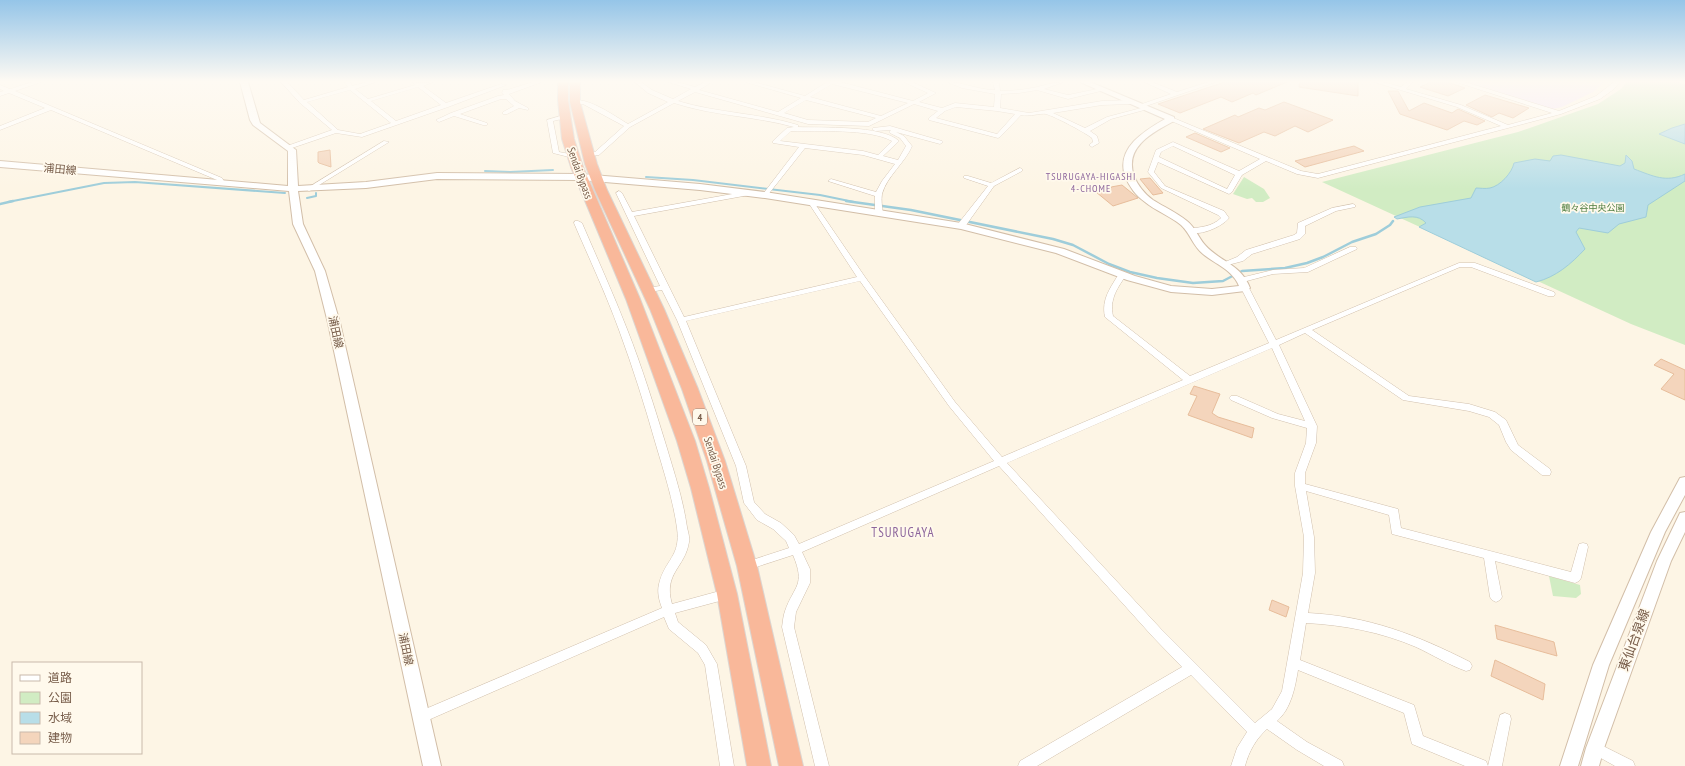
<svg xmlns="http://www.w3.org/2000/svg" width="1685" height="766" viewBox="0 0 1685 766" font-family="'PT Sans Narrow','Noto Sans JP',sans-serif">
<rect width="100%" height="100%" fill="#fdf5e5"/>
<!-- education -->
<path fill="#f2e2fa" d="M1464 82H1605L1593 92 1562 107 1552 109Z"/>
<!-- green -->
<path fill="#d1ecc3" d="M1627 82H1675L1685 84V345L1631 324 1322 182 1518 132 1598 104 1621 89Z
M1244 177 1264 189 1270 198 1263 202H1256L1252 198 1247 199 1233 194Z
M1549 576 1580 585 1581 594 1576 598 1553 596Z"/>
<!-- water -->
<path fill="#b8dee8" stroke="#9ecdda" d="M1685 124V144L1659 134 1672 128Z
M1561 155 1620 166 1625 163 1626 155 1632 161 1634 169C1653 176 1666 183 1685 174V181L1648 205 1646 217 1619 224 1608 233 1579 228 1576 232 1585 249C1571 264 1556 277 1536 282L1419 227 1426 223C1418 214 1408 217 1397 219L1394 217 1420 207 1471 198 1476 188C1480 188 1485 189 1490 188 1500 186 1512 173 1514 163L1535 159 1550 161 1553 156Z"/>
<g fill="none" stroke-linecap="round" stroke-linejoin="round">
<!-- stream-far1 -->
<path stroke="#9ecdda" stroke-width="2" d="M485 171 510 172 553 170
M646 177 693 180 820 195 854 202
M307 198 316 196V193
M8 202 104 183 135 182 285 193"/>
<!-- stream -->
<path stroke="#9ecdda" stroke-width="2.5" d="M846 201 911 210 1053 239 1073 245 1109 264 1130 272 1157 278 1193 283 1223 281 1242 271 1285 268 1307 263 1323 257 1352 242 1376 234 1390 225 1393 221
M0 204 13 201"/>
</g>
<!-- building -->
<path fill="#f4d5bc" stroke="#e7bd9b" d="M1225 82H1287L1256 95 1253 93 1232 102 1221 97 1180 113 1158 104Z
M1300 82H1358V96L1299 87Z
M1431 82H1447L1465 88 1448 96 1420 87Z
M1388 91H1398L1409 111 1424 103 1452 113 1458 109 1485 121 1477 125 1464 121 1447 130 1400 114Z
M1485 95 1529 108 1513 118 1499 113 1492 117 1466 105Z
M1284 102 1333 120 1308 132 1295 126 1275 136 1264 132 1239 143 1203 129 1235 115 1238 117 1259 108 1265 110Z
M1195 133 1230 148 1221 152 1186 137Z
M1354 146 1364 151 1305 167 1295 161Z
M330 150 331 167 319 163 318 162V152Z
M1150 178 1163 193 1153 195 1140 179Z
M1122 185 1138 198 1113 206 1096 192 1112 188 1111 187Z
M1661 359 1685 370V400L1661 389 1674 374 1654 365Z
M1194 386 1220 394 1212 413 1218 417 1254 428 1252 438 1188 415 1197 396 1190 394Z
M1272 600 1289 607 1286 617 1269 610Z
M1495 625 1554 642 1557 656 1497 639Z
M1495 660 1545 684 1543 700 1491 676Z"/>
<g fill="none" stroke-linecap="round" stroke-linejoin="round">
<!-- street casing -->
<g stroke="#d1c0ad" stroke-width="1">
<path id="street" d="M32 82H41L15 91 222 178 225 183 222 185 220 184 217 180 51 110 0 130V126L45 108 9 93 0 96V92L4 91 0 89V85L10 89Z
M281 82H287L304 100 348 87 344 82H350L352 86 367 82H376L355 89 368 99 415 85 412 82 420 83 433 82 423 86 446 103 501 84 506 85 448 107 362 137 336 133 289 149 287 148V146L332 130 300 103ZM418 87 441 105 396 121 371 101ZM350 90 391 123 360 134 338 130 307 102Z
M533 82H542L509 94 515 101 528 108V110L519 108 507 114H503V112L514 106 506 99H501L460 114 487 123V125H483L454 116 439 122 436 120 451 113 498 96 504 95 502 93 503 90H507Z
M635 82H641L652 90 673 99 691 89 668 82H677L695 87 705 82H712L699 90 778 112 801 98 745 82H754L805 96 827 82H840L913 101 928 93 904 82H912L936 93 919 102 942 108 955 103 994 107 995 94 962 88 947 82C963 82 978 90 995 90L993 82H999L1000 91C1011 91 1022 90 1032 88 1043 86 1053 82 1064 82L1044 89 1068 95 1102 88 1105 90 1068 99 1037 90 1019 93 1001 94 1000 108 1029 113 1102 101 1131 100 1134 102 1131 104 1102 105 1053 113 1085 128 1107 117 1141 108 1138 106 1139 105 1171 94 1144 82H1152L1177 92 1208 82H1216L1146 106 1149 108 1148 109 1111 119 1090 131 1097 136 1099 143 1092 147 1089 145 1093 142 1092 138C1084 132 1056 117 1046 114 1040 113 1030 117 1021 115L1000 137 998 138 929 120V118L938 111 914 104 869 126 808 124 695 92 678 101C717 113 759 113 798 125V127C821 128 882 125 899 141L883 156 898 160 906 146 900 138 890 133 889 132 891 130 875 131 872 129 873 128 890 126 942 141 943 142 940 144 896 132 904 136 912 146C905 163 887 176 882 194 881 200 882 207 883 213L879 215 875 213V196L828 181 831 179 876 192 882 181 895 164 863 155 805 148 767 196H763V194L799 147 773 143V141L787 128 794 127C755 116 713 116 674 103L630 127 599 155 586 156V154L595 152 624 126 583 104H575L572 102C584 94 616 117 628 124L668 102 648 93ZM832 84 908 103 881 116 810 97ZM806 100 876 118 868 122 808 120 784 113ZM956 107 997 111 1015 114 997 134 936 118 945 111ZM791 131C818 132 868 128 892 141L878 155 863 151 780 141Z
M1374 82H1383L1401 87 1407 82H1413L1406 89 1461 105 1508 125 1552 113 1456 82H1465L1559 111 1596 96 1614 82H1620L1614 89 1600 99 1561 114 1318 178 1297 174 1266 161 1242 175 1232 192 1229 194 1158 162 1154 172 1165 186 1224 211 1229 218C1222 227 1197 238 1187 231L1188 229C1200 227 1212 227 1221 218L1218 215 1161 188 1148 172 1156 150 1173 142 1239 171 1260 159 1169 120V118L1171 117 1301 171 1318 174 1501 126 1457 107ZM1173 146 1235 175 1227 189 1159 157 1161 152Z
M564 115 566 116V118L553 121 559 152 575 155V157L573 158 553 153 547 120Z
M384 141 389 142 311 190 309 191 306 189Z
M1020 168 1022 169V171L994 186 964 228H958V224L988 186 964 178V176H968L991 183Z
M619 191 622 193 632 212 749 191 752 193 749 195 634 216 684 317 857 277 808 202 811 200 813 201 865 277 955 402 1002 457 1183 380 1105 317C1101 299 1111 287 1120 272H1123L1127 274C1118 287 1109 299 1113 316L1190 376 1269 343 1241 288 1245 286 1249 288 1276 340 1459 263H1475L1554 292 1555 294 1554 296H1548L1471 267H1460L1312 330 1409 396 1469 404 1495 412 1506 420 1518 445 1550 469 1551 472 1550 475H1542L1511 450 1506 442 1499 425 1489 417 1469 411 1403 400 1305 333 1279 345 1317 426 1316 443 1305 473V484L1398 509 1401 528 1571 572 1579 544 1583 543 1587 544 1588 547 1581 578 1579 581 1575 583 1495 561 1502 597 1500 600 1496 602 1492 600 1490 597 1484 558 1392 534 1389 515 1306 491 1314 537 1315 573 1308 613C1368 616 1417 635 1470 662L1472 666 1470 670 1466 671C1449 665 1433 655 1416 647 1381 632 1344 625 1306 623L1300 660 1414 705 1423 736 1486 761 1488 766H1465L1412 744 1404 713 1298 670C1295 688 1291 709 1277 721L1307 742 1342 761 1344 766H1324L1297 750 1267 729C1256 739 1249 751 1245 766H1231L1237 748 1247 732 1191 675 1037 766H1018L1020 761 1182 667 1153 637 999 466 802 552 810 569V583L796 612 794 627 829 766H815L782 627C783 622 783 616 785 611 794 585 806 586 793 555L747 570 743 569 741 566 743 563 789 548 786 541 773 529 757 520 744 503 736 466 677 320 662 290 649 292 645 290 646 288 660 286 616 193ZM860 281 949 406 994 461 799 544 794 535 781 523 765 514 754 502 746 466 686 321ZM1272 348 1305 421 1278 414 1237 396H1231L1229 398 1231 400 1272 418 1307 428 1306 443 1295 473V486L1304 537 1303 573 1282 691 1272 709 1255 723 1161 629 1007 463Z
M1353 204 1355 205V207L1336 211 1305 226V234L1300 239 1252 254 1243 261 1224 266 1220 264 1237 257 1246 250 1294 235 1297 233 1298 223 1332 208Z
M575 221H578L582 223C597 258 613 293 627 329 642 367 654 406 666 445 674 472 683 499 687 527 688 532 690 538 689 542 685 568 663 573 672 604L727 589 731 591 733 594 731 597 727 599 675 613 678 622 706 645 717 664 734 766H720L705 665 698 653 669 629 664 617 426 721 421 723 416 721 415 717 416 713 662 608C659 600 657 592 659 584 665 559 681 557 677 528 673 500 664 472 656 445 645 406 633 368 619 330 606 294 589 258 574 223Z
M1350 247H1356L1357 249 1308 272 1273 274 1243 282 1239 280 1240 278 1273 270 1304 268Z
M1505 713 1510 715 1511 719 1502 766H1488L1499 719 1500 715Z
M1595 742 1633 761 1635 766H1615L1590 752 1588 748 1590 744Z"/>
</g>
<!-- secondary casing -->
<g stroke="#d2bea8" stroke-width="2">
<path id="secondary" d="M240 82H248L260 123 296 150 298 186 366 182 437 173 581 174 700 184 765 192 961 223 1064 249 1135 276 1171 286 1212 289 1239 286C1233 270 1215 264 1203 254 1193 246 1190 233 1181 225 1170 216 1156 211 1145 202 1136 196 1129 186 1125 176 1116 148 1144 131 1165 119L1080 82H1090L1174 117V121C1152 133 1124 147 1134 176 1138 186 1145 194 1153 200 1164 207 1176 212 1187 221 1195 227 1198 237 1205 245 1220 262 1241 264 1250 288L1245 291 1212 295 1171 292 1127 280 1056 253 961 229 765 198 700 190 581 180 437 179 366 188 298 191 303 224 325 271 340 323 441 766H423L328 323 315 271 293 224 289 191 0 167V161L288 186V151L253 125 250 120Z
M1685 477V495L1665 532 1609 665 1578 766H1560L1593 665 1651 532 1680 478Z
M1685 512V532L1671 561 1604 748 1599 766H1581L1586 748 1657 561 1680 513Z"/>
</g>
<!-- highway casing -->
<g stroke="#dcd5d0" stroke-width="2">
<path id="highway" d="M558 82H568V100L574 139 583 167 640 299 695 441 709 488 737 594 771 766H747L717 594 691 488 677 441 626 299 571 167 562 139 558 100Z
M570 82H580V102L597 164 607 190 664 309 698 389 725 461 757 566 803 766H779L737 566 707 461 682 389 650 309 595 190 585 164 570 102Z"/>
</g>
<!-- street -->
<use href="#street" fill="#fff" fill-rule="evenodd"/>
<!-- secondary -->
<use href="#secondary" fill="#fff" fill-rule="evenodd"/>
<!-- highway -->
<use href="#highway" fill="#f9b89a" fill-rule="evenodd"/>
</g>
<!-- sky -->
<linearGradient id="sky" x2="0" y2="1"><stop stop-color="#95c5e8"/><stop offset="0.43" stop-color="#fefaf3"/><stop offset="1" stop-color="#fefaf3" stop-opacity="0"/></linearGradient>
<rect width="1685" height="189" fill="url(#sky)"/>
<g text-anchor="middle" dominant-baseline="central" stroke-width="3.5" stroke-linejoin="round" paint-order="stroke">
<!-- far-park labels -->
<g font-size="9" fill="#4f7e40" stroke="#fff9ec">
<text x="1593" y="207">鶴々谷中央公園</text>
</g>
<!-- far-neighbourhood labels -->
<g font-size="10" letter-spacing="1" fill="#8c649b" stroke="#fff9ec">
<text x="1091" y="176">TSURUGAYA-HIGASHI<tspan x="1091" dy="12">4-CHOME</tspan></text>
</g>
<!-- shield labels -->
<rect fill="#fff9ec" stroke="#a08b7a" stroke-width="1" x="693" y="409" width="14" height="16" rx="3"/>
<g font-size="10" font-weight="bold" fill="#775c49">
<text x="700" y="417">4</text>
</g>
<!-- street labels -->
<g font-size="11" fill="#775c49" stroke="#fff9ec">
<text transform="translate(60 169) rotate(5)">浦田線</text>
<text transform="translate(580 173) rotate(70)">Sendai Bypass</text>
<text transform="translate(336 332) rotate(77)">浦田線</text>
<text transform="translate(716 463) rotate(72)">Sendai Bypass</text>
<text transform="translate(406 649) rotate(78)">浦田線</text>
</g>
<!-- quarter labels -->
<g font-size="13" letter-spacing="1" fill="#8c649b" stroke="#fff9ec">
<text x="903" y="532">TSURUGAYA</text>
</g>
<!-- near-street labels -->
<g font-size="13" fill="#775c49" stroke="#fff9ec">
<text transform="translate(1634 640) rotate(-70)">東仙台泉線</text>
</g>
</g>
<!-- legend -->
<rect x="12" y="662" width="130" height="92" fill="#fff9ec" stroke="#c9baab"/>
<rect x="20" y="675" width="20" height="6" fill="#ffffff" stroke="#c9baab"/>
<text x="48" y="682" font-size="12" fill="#775c49">道路</text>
<rect x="20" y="692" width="20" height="12" fill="#d1ecc3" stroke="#c9baab"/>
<text x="48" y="702" font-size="12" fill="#775c49">公園</text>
<rect x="20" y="712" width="20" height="12" fill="#b8dee8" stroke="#c9baab"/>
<text x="48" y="722" font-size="12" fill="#775c49">水域</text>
<rect x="20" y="732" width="20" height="12" fill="#f4d5bc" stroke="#c9baab"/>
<text x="48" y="742" font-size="12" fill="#775c49">建物</text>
</svg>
